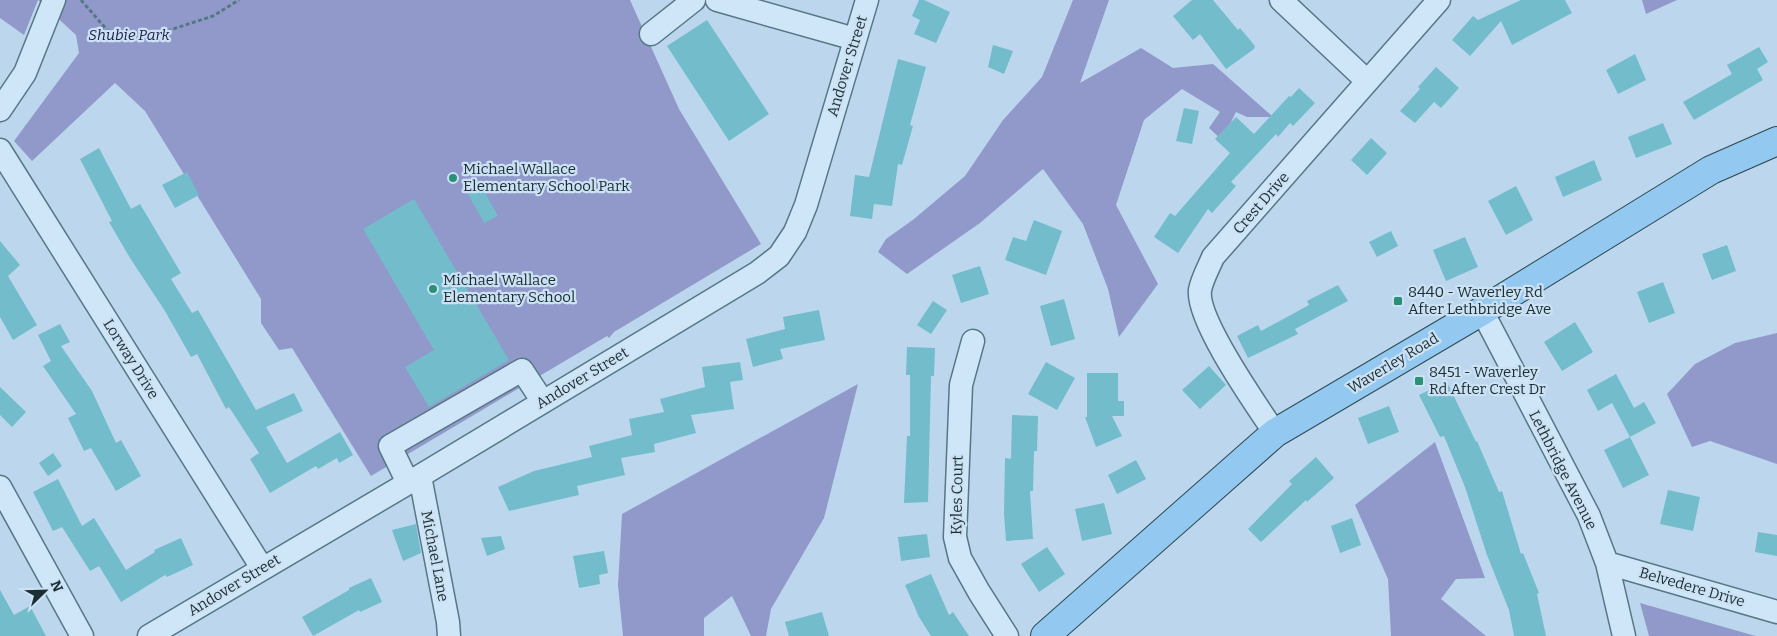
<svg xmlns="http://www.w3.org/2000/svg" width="1777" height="636" viewBox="0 0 1777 636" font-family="Bitter,serif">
<rect width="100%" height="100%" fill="#bcd7ed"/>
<!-- green -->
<path fill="#9199ca" d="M0 0H630L679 109 761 244 614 332 609 338 607 336 371 476 292 348 279 350 261 323V299L145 111 115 83 32 161 14 141 79 53 76 35 38 0 24 35 0 18Z
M1073 0H1109L1080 83 1141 48 1173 68 1213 64 1273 117H1247L1236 112 1222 140 1209 128 1220 112 1182 89 1144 120 1116 205 1158 284 1119 337 1108 289 1083 224 1043 169 980 223 907 274 878 252 886 239 914 219 965 176 1003 120 1042 77Z
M1642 0H1677L1646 14Z
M1777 333V464L1710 441 1692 447 1667 394 1695 364 1735 343Z
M858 384 824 518 771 609 766 636H751L732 596 704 618V636H623L618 585 622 514Z
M1435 442 1485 578 1456 579 1441 599 1486 636H1391L1388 579 1355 505Z
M1640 603 1752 635 1756 636H1649Z"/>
<!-- building -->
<path fill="#72bccb" d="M919 0H924L950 12 936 43 914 34 920 20 912 16Z
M1192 0H1213L1238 30 1240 28 1255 46 1254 49 1226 69 1200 34 1193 40 1173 16Z
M1521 0H1565L1572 13 1512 45 1501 21 1470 56 1452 40 1473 16 1478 20Z
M707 20 769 114 729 141 667 46Z
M993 45 1013 51 1004 74 988 67Z
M1759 47 1768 62 1757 69 1763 80 1694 120 1683 102 1732 74 1727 65Z
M1635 54 1646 80 1618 94 1606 70Z
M898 59 926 67 910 125 913 126 902 165 898 164 892 206 874 204 872 219 850 216 855 175 869 177Z
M1436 67 1459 88 1441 108 1434 102 1415 123 1400 111 1420 89 1418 87Z
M1299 88 1315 103 1293 126 1290 123 1278 137 1276 134 1231 182 1236 186 1212 213 1208 209 1178 253 1154 237 1170 213 1175 216 1230 153 1215 139 1236 117 1254 134 1289 96 1291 97Z
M1184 108 1199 111 1192 144 1176 141Z
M1663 123 1672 144 1636 158 1628 137Z
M1371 138 1387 153 1367 175 1351 160Z
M99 148 131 209 140 204 181 273 171 279 192 313 198 310 256 410 294 393 303 411 266 427 287 463 340 432 353 455 339 463 337 458 318 469 316 466 270 493 250 459 259 453 229 407 226 409 197 354 191 357 165 311 130 258 109 222 112 221 80 159Z
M1594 160 1602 180 1563 197 1555 177Z
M187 172 199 195 175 208 162 185Z
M477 178 498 216 484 223 463 185Z
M1516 186 1533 220 1506 235 1488 201Z
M414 199 509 360 429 407 405 367 434 350 363 229Z
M1034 220 1062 231 1046 275 1005 260 1013 237 1026 241Z
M1391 231 1398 246 1377 257 1369 242Z
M1465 237 1478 267 1446 281 1433 250Z
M0 241 20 265 8 276 37 325 13 340 0 317Z
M1727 245 1736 271 1712 280 1702 254Z
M980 266 989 294 961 303 952 275Z
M1663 282 1675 313 1649 323 1637 292Z
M1338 285 1348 301 1295 329 1298 334 1248 358 1237 336 1258 325 1261 331 1309 305 1307 301Z
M1064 299 1075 339 1051 346 1040 306Z
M933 301 947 310 931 334 917 325Z
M819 310 825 340 780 349 783 359 753 367 746 339 785 329 783 317Z
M1575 322 1593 352 1562 371 1544 342Z
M60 324 70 342 61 346 92 391 116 443 121 440 141 476 116 491 91 448 84 451 68 418 76 414 43 366 51 361 38 335Z
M907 347 935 348 934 376H931L928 502 904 503 907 436H910V375H906Z
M740 362 743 380 730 382 734 409 691 415 696 433 654 444 655 452 621 458 625 475 577 486 579 495 509 511 498 487 534 471 592 457 589 446 632 435 629 419 664 412 660 399 705 387 702 367Z
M1046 362 1075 378 1057 410 1028 394Z
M1209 366 1226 385 1200 409 1182 390Z
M1087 373H1118V401H1124V416H1112L1122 436 1096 447 1085 417H1087Z
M1616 374 1634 408 1644 402 1656 423 1630 437 1612 403 1598 411 1587 390Z
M1447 382 1476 442 1477 441 1499 492 1502 491 1521 554 1523 553 1539 593 1537 594 1546 636H1514L1509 610 1487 555 1465 487 1444 436 1440 437 1419 395Z
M0 387 26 412 12 427 0 415Z
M1389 406 1399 432 1368 444 1358 418Z
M1012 415 1038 416 1037 451H1034L1033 491H1030L1033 539 1006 541 1004 513 1005 458 1011 459Z
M1630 437 1649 475 1623 488 1604 450Z
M53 453 62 466 48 476 39 463Z
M1316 457 1334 478 1307 502 1306 500 1261 542 1248 529 1292 484 1289 481Z
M1136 460 1146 479 1117 494 1108 475Z
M58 479 82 526 94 518 126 570 155 552 154 550 181 538 193 565 167 577 165 575 121 602 99 566 90 571 62 527 53 531 33 492Z
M1668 490 1700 497 1693 531 1660 524Z
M1104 503 1112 534 1082 541 1075 509Z
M1352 518 1361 545 1340 553 1331 526Z
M416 524 421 553 403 561 392 530Z
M1758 532 1777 535V556L1755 552Z
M927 534 930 557 901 561 898 537Z
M501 536 505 549 487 556 481 538Z
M1047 547 1065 574 1039 592 1021 564Z
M604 551 608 573 599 575 600 584 579 588 573 556Z
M931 574 949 615 953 612 969 636H931L919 617 905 585Z
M371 578 382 602 360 612 359 610 313 636 302 617 349 590V588Z
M0 590 14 615 30 606 46 636H0Z
M822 612 829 636H789L785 622Z"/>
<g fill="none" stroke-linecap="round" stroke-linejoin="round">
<!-- minor casing -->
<g stroke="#567784" stroke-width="25">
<path id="minor" d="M717 0 855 39
M1281 0 1367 81
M651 34 694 0
M0 110 25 73 54 0
M0 150 262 568
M1482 311 1589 516 1607 563 1624 636
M973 341 961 385 955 537 960 558 979 592 1007 636
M1275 433C1257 406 1196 320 1200 290 1202 279 1209 267 1213 257L1439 0
M420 476 448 622 449 636
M408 483 390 446 522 370 543 402
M0 487 82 636
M1607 563 1777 612
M149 636 420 476 757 273 779 256 795 232 806 205 867 0"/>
</g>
<!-- major casing -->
<g stroke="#2b4951" stroke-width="30">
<path id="major" d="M1045 636 1275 433 1482 311 1711 170 1777 141"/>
</g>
<!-- path -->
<path stroke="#567784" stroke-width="3" stroke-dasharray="4 2.5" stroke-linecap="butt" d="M81 0 107 30 130 36 136 41 213 16 239 0"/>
<!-- minor -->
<use href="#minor" stroke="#cfe6f8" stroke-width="22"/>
<!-- major -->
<use href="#major" stroke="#93c8f1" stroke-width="28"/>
</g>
<!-- markers -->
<g fill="#279276" stroke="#cce2f4" stroke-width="2">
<circle cx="453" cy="178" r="5"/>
<circle cx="433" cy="289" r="5"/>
<rect x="1393" y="296" width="10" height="10" rx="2.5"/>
<rect x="1414" y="376" width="10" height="10" rx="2.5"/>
</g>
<g text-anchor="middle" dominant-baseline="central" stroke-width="4.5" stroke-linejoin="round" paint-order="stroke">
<!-- park labels -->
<g font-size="15" font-style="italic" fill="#22224f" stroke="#cce2f4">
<text x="129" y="35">Shubie Park</text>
</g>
<!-- street labels -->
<g font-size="15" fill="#1b2e33" stroke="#cce2f4">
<text transform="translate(847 66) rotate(-73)">Andover Street</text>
<text transform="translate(1261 203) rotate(-49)">Crest Drive</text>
<text transform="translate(131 359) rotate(58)">Lorway Drive</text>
<text transform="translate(1393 363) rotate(-31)">Waverley Road</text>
<text transform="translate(582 378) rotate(-31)">Andover Street</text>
<text transform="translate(1563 470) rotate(63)">Lethbridge Avenue</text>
<text transform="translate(957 495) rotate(-89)">Kyles Court</text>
<text transform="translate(435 556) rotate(79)">Michael Lane</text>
<text transform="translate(234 585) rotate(-31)">Andover Street</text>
<text transform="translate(1692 587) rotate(16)">Belvedere Drive</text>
</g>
<!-- poi labels -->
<g font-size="15" fill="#1b2e33" stroke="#cce2f4" text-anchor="start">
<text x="463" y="169">Michael Wallace<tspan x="463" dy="17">Elementary School Park</tspan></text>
<text x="443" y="280">Michael Wallace<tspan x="443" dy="17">Elementary School</tspan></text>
<text x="1408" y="292">8440 - Waverley Rd<tspan x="1408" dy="17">After Lethbridge Ave</tspan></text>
<text x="1429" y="372">8451 - Waverley<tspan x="1429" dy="17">Rd After Crest Dr</tspan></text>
</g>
</g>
<!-- north arrow -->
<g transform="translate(45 591) rotate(67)" stroke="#cce2f4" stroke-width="4" paint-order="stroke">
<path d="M0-4L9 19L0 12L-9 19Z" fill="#1b2e33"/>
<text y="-8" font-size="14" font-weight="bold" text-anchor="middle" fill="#1b2e33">N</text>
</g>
</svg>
